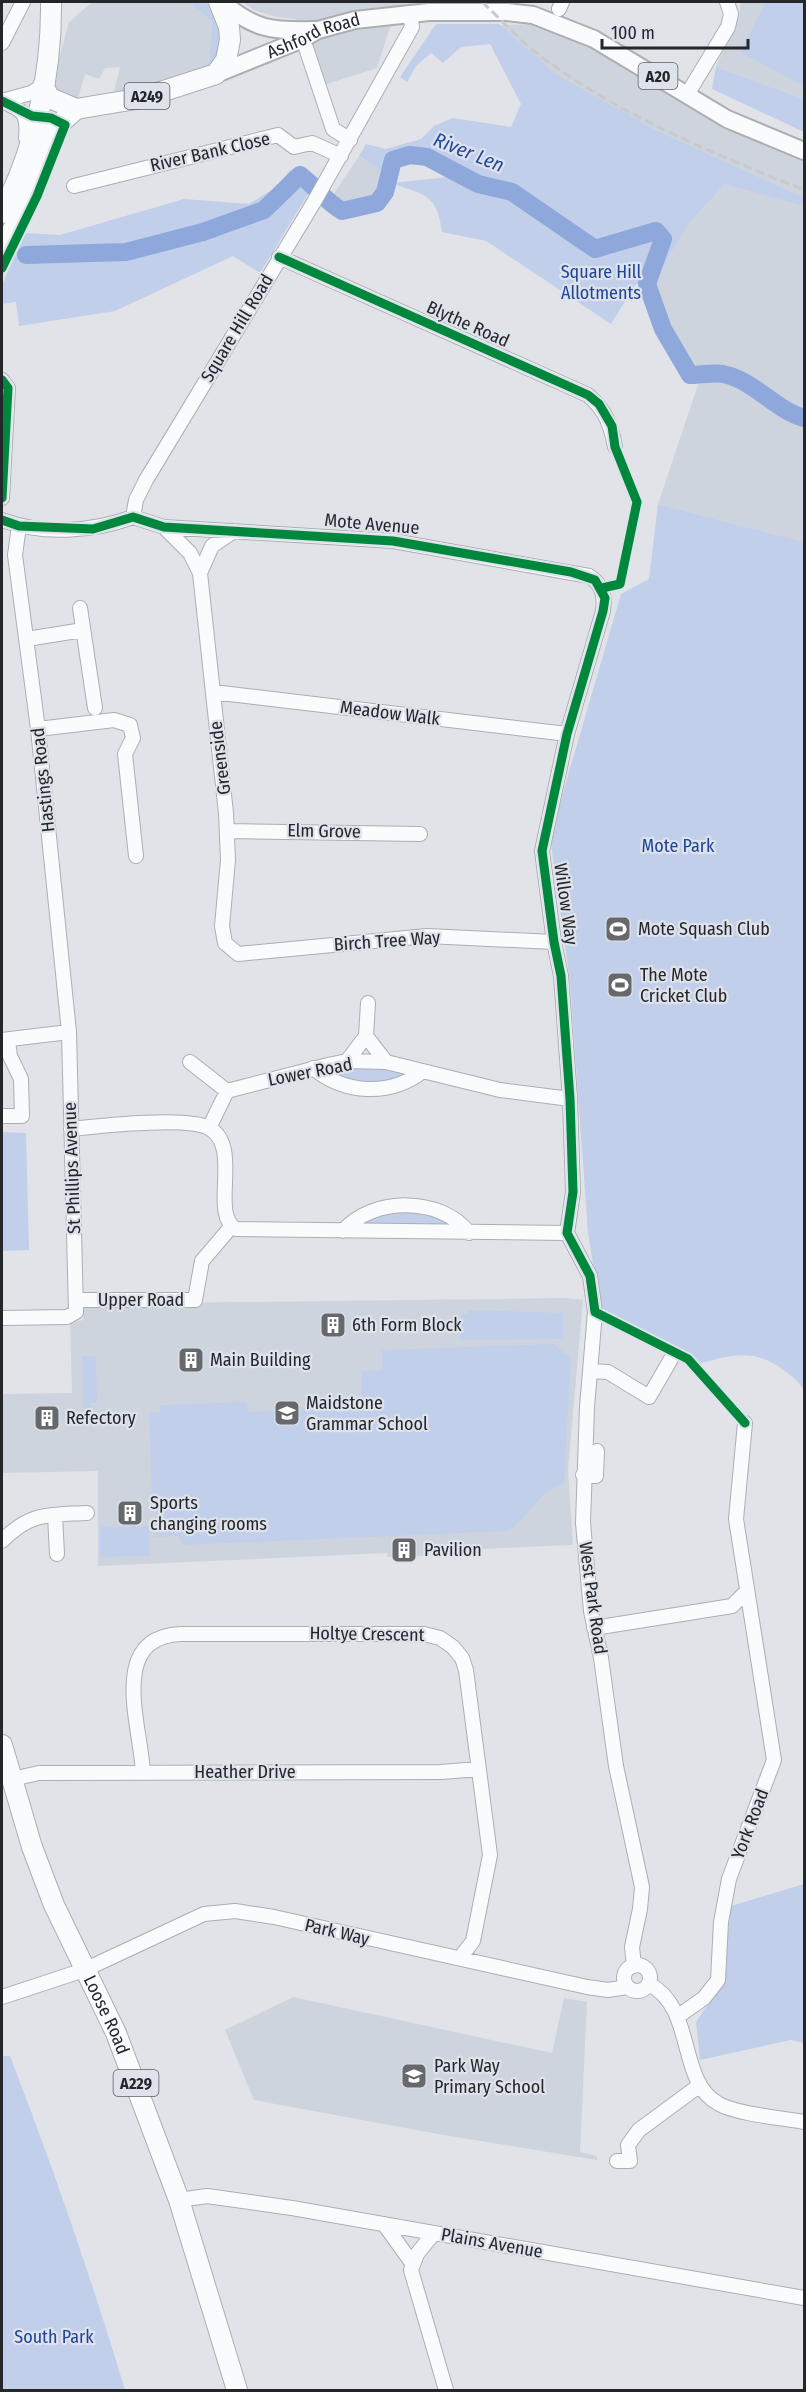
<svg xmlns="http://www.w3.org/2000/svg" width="806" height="2392" viewBox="0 0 806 2392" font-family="'Fira Sans Condensed',sans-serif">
<rect width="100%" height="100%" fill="#e1e3e8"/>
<!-- built -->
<path fill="#ced4dd" d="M92 2H188L212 21 209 65 189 74 113 96 120 67 105 68 99 79 85 74 78 98 55 97 52 85 69 22Z
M243 2H463L467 6 396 8 377 68 324 85 296 19 276 17 254 10Z
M741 2H804V99L716 67 739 15Z
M534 24 589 43 804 157V542L658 504 699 382 652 286 688 225 725 184 481 26Z
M359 156 386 174 374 200 340 203 331 198Z
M565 1298 583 1300 568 1470 573 1545 429 1551 426 1556 387 1557V1553L98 1566V1471L2 1473V1394L72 1393 70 1323 83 1320 84 1304Z
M293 1997 552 2053 564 1998 587 2002 580 2152 597 2156V2160L438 2134 254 2100 225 2030Z"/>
<!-- green -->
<path fill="#c1cfea" d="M188 2H206C223 18 220 34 220 57L209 65 212 21Z
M766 2H804V86L740 52Z
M436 24H499L554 73 653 129 804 198V206L725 184 688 225 652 286 636 284 611 324 486 241 442 232C437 193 424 195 391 183L448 177 487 188 457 167 411 152 393 156 386 174 359 156 366 144 386 149 421 139 434 126 453 118 511 127 521 104 490 44 461 47 443 63 431 53 416 66 407 82 400 77Z
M716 67 804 99V132L712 89Z
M301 165 314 184 260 273 233 256 115 311 19 326 16 302 2 304V285L25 233 60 235 184 199 249 204 278 186 289 171Z
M658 504 804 542V1391C800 1382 793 1377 785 1371 753 1346 727 1356 691 1366L602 1319 588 1233 570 981 550 837 621 594 649 579Z
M373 1066 402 1071 408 1075C377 1086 358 1085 328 1071L350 1067Z
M2 1132 26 1133 29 1250 2 1251Z
M392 1210 437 1215 453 1226 360 1227 357 1221Z
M469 1310 563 1313V1339L460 1340 461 1314H469Z
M553 1344 571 1358 564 1484C539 1488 529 1520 507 1531L182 1545 179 1536 155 1537 156 1496H152L149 1412H160V1405L247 1402 248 1412 362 1405V1371L382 1370V1350Z
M82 1356H96L97 1403H90L91 1412H87L83 1406Z
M149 1526V1556L100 1557V1527Z
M804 1884V2043L791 2040 700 2060 696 2022 723 1981 731 1906Z
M2 2056H10C53 2167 91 2277 125 2390H2Z"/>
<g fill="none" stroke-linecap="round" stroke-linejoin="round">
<!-- river -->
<path stroke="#8ea8db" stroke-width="18" d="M26 255 126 252 203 232 264 210 300 175C315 186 326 202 342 211L377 203 385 192 393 160 410 155 427 157 478 184 512 192 595 249 656 231 663 239 647 284 663 329 690 375C700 375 713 372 723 374 754 380 775 410 804 418"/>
<!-- minor casing -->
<g stroke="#adaeb2" stroke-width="16">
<path id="minor" d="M559 9 562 2
M2 43 23 2
M306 48 333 129 350 140
M688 93 728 27 731 14 727 2
M2 101C24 111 28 113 26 138
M2 101 31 93 43 86
M74 186 278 135 294 147 312 143 341 156
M279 257 588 395C605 410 611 424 615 447
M2 380 8 388 2 498
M133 517 164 527 393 541 589 576C603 585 605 596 603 611L567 734 542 851 554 942 561 976 570 1099 573 1192 567 1233
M133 517 136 500 146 480 314 202 412 27 410 13
M2 520C42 535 93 532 133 517
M164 527 190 553 200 573 226 813 228 860 222 926 225 943 238 954 427 936 554 942
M200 573 212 546 234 531
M80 608 95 708
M27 639 83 630
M213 692 567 734
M38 729 114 720 130 725 133 738 125 754 136 856
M228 831 420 834
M366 1036 386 1062
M2 1040 69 1032
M347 1061 366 1036 368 1003
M190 1062 227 1091
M313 1068C345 1094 390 1097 423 1071
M2 1116H22L21 1079 10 1056 8 1041
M209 1128 227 1091 328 1065 347 1061 386 1062 500 1090 570 1099
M71 1129C99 1126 187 1116 209 1128 243 1146 209 1214 236 1229L567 1233
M343 1231C372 1197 441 1196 469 1233
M567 1233 590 1276 595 1312 587 1407 583 1523 591 1611 601 1658 616 1766 642 1887 640 1909 632 1947 634 1966
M76 1300H195L202 1261 231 1227
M2 1318 67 1317 76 1312 69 1032 38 729 15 555 19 526
M590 1371 608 1372 649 1397 671 1359
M583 1475 596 1476 597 1451
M55 1515 57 1554
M2 1541C30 1512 49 1515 87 1513
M594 1628 732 1606 747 1591
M143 1773C141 1726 107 1637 181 1634H424L440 1638 453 1647 462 1658 466 1670 490 1855 473 1941 460 1958
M12 1779 39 1773 441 1772 479 1769
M624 1978a13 13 0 1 1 26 0a13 13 0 1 1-26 0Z
M649 1984C696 2008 677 2082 719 2104 737 2114 782 2118 804 2122
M2 1997 84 1970 204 1914 235 1911 274 1917 587 1987 608 1990 627 1987
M677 2017 704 1998 718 1980 721 1922 729 1879 774 1760 736 1519 745 1423
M617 2161H630L628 2145 639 2130 700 2085
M179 2200 207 2196 292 2208 804 2298
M384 2224 412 2263
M434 2233 417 2254 411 2270 446 2390"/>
</g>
<!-- major casing -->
<g stroke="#adaeb2" stroke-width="20">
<g id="major">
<path d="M222 2C255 30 272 31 314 30"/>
<path id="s1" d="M216 74 303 39 318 30 355 20 429 12H507L533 15 594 39 727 119 804 151"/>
</g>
</g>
<!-- highway casing -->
<g stroke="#adaeb2" stroke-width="22">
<g id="highway">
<path d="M43 86 50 98 76 109"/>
<path d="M76 109 142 98 216 74 226 60 230 40 229 27 219 2"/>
<path d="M2 213C35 150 52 74 51 2"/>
<path d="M2 250 28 201 56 127 76 109"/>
<path id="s2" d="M2 1745 32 1847 54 1905 116 2033 179 2200 237 2390"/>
</g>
</g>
<!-- minor -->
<use href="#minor" stroke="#fafbfc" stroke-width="14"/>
<!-- major -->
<use href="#major" stroke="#fafbfc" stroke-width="16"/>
<!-- highway -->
<use href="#highway" stroke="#fafbfc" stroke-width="20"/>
<!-- rail -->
<path stroke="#c9cacb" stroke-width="3" stroke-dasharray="9 4.5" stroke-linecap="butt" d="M482 2C502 20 521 42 543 58 621 116 715 154 804 190"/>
<!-- cycleway casing -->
<g stroke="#dee2eb" stroke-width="13">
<path id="cycleway" d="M2 101 32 116 51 118 65 125 37 196 2 268
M279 257 588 395 599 404 612 426 615 447 637 502 620 584 602 588
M2 380 8 388 2 498
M2 520 19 526 93 529 133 517 164 527 393 541 571 572 595 580 605 598 603 611 567 734 542 851 554 942 561 976 570 1099 573 1192 567 1233 590 1276 595 1312 688 1359 745 1423"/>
</g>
<!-- cycleway -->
<use href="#cycleway" stroke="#00873e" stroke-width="9"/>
</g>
<!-- icons -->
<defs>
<g id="stadium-square" transform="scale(1.35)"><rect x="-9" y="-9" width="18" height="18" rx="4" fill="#66686c" stroke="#dee2eb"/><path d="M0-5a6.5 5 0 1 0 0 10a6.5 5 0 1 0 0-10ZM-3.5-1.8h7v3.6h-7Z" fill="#fff"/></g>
<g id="building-square" transform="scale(1.35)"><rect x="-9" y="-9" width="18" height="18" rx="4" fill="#66686c" stroke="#dee2eb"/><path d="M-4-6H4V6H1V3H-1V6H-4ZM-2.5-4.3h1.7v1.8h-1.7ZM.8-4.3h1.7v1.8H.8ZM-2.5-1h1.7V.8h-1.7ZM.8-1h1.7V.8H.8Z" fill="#fff"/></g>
<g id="school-square" transform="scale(1.35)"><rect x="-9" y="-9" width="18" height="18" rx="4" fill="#66686c" stroke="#dee2eb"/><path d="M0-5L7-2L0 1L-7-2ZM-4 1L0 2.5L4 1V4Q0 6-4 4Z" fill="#fff"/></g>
</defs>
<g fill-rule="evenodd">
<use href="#stadium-square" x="618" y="929"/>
<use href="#stadium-square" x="620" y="985"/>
<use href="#building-square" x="333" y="1325"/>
<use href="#building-square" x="191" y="1360"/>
<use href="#school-square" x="287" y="1413"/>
<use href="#building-square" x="47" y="1418"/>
<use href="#building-square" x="130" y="1513"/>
<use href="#building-square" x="404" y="1550"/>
<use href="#school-square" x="414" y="2076"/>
</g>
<g text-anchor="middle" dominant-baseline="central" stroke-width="4.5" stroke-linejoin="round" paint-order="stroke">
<!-- shield labels -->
<g fill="#dee2eb" stroke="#5c5e63" stroke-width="1.5">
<rect x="638.5" y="63" width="39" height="26" rx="4.5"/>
<rect x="124.5" y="83" width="45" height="26" rx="4.5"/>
<rect x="113.5" y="2070" width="45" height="26" rx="4.5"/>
</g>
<g font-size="16" font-weight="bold" fill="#242629">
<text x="658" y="76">A20</text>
<text x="147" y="96">A249</text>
<text x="136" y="2083">A229</text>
</g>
<!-- street labels -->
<g font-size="18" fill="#242629" stroke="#dee2eb">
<text stroke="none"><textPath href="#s1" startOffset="105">Ashford Road</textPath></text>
<text transform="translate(210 152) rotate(-13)">River Bank Close</text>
<text transform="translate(468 324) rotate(24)">Blythe Road</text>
<text transform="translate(237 328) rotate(-59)">Square Hill Road</text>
<text transform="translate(372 524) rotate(5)">Mote Avenue</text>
<text transform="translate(390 713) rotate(7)">Meadow Walk</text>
<text transform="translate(220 758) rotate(-97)">Greenside</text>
<text transform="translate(43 780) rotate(-96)">Hastings Road</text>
<text transform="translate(324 831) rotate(1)">Elm Grove</text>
<text transform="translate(566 904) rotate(82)">Willow Way</text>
<text transform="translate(387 941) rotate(-4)">Birch Tree Way</text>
<text transform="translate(310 1072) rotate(-11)">Lower Road</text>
<text transform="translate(72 1168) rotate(-92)">St Phillips Avenue</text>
<text x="141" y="1300">Upper Road</text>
<text transform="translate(593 1598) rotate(82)">West Park Road</text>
<text transform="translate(367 1634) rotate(1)">Holtye Crescent</text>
<text x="245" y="1772">Heather Drive</text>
<text transform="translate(750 1824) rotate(-69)">York Road</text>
<text transform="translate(337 1932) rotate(13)">Park Way</text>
<text stroke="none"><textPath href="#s2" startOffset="290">Loose Road</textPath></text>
<text transform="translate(492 2243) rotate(10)">Plains Avenue</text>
</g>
<!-- park labels -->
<g font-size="18" fill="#1e4499" stroke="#dee2eb">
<text x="601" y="272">Square Hill<tspan x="601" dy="21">Allotments</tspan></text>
<text x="678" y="846">Mote Park</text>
<text x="54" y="2337">South Park</text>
</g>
<!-- poi labels -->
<g font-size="18" fill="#242629" stroke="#dee2eb" text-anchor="start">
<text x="638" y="929">Mote Squash Club</text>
<text x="640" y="975">The Mote<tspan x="640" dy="21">Cricket Club</tspan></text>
<text x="352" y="1325">6th Form Block</text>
<text x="210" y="1360">Main Building</text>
<text x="306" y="1403">Maidstone<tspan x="306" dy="21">Grammar School</tspan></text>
<text x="66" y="1418">Refectory</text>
<text x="150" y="1503">Sports<tspan x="150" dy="21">changing rooms</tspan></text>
<text x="424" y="1550">Pavilion</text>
<text x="434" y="2066">Park Way<tspan x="434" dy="21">Primary School</tspan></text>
</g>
<!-- water labels -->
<g font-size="20" font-style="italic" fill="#234a9f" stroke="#dee2eb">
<text transform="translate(469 152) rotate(22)">River Len</text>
</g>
</g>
<!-- border -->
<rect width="806" height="2392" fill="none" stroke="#242629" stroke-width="6"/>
<!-- scale -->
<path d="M602 39v9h146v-9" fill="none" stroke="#242629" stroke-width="3"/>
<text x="611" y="39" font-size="18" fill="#242629" stroke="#dee2eb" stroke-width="4.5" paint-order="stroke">100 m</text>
</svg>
